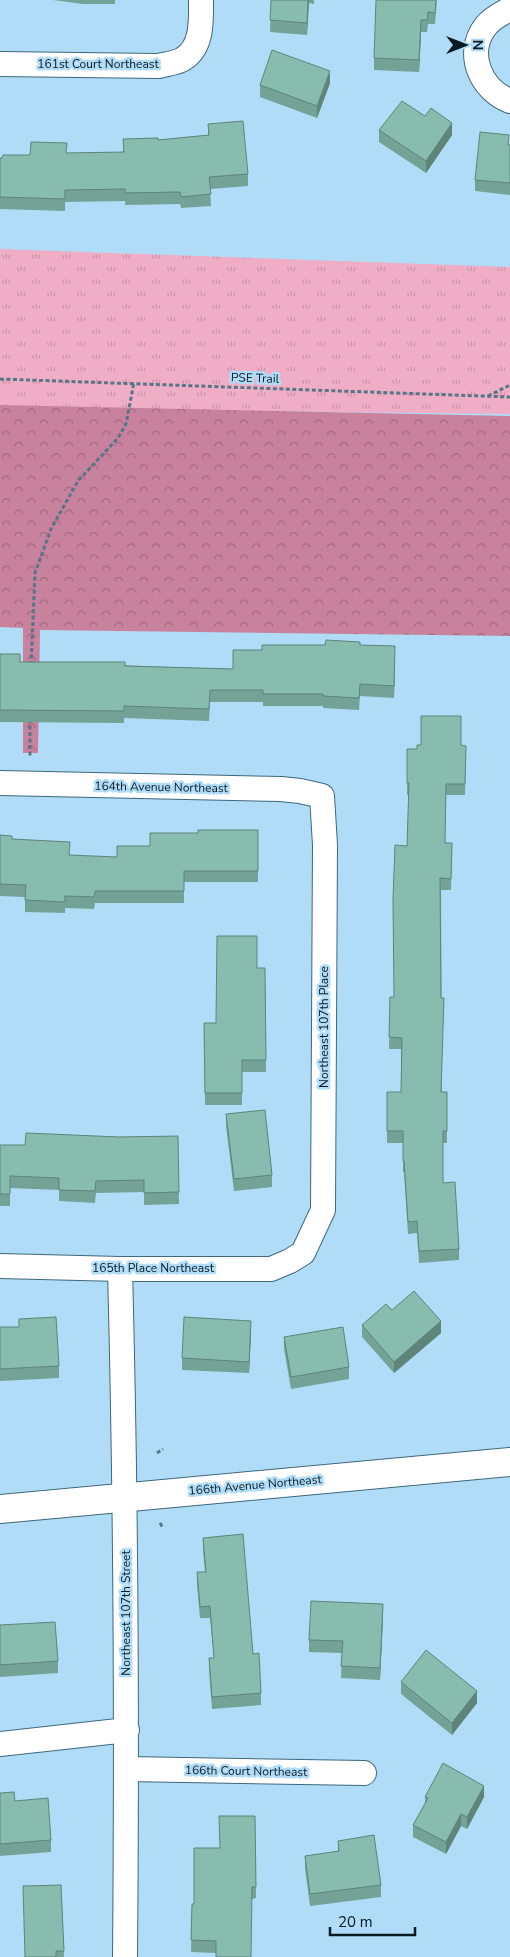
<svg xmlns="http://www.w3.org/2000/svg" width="510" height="1957" viewBox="0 0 510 1957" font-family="'Nunito Sans',sans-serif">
<defs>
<pattern id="grass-tufts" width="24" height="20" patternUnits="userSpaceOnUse" patternTransform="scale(1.25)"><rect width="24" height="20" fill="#efaec6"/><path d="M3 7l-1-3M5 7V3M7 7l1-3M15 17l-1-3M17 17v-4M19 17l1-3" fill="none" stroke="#cc95aa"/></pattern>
<pattern id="forest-crowns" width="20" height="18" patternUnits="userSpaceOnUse" patternTransform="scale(1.25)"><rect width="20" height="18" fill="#c9829d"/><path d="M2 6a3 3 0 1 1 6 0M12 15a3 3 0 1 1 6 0" fill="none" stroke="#a16a80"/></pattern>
</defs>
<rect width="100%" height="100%" fill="#b0dcf7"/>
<!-- grass -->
<path fill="url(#grass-tufts)" d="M0 249 510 267V414L0 408Z"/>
<!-- forest -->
<path fill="url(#forest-crowns)" d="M0 405 510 416V636L40 630 38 753H23V628L0 627Z"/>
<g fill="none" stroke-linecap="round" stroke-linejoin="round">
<!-- street casing -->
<g stroke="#3f677e" stroke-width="26">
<path id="street" d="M510 9C500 14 491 19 485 27 465 54 481 90 510 101
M0 64 159 66C166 64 177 63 183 59 203 47 201 20 201 0
M0 783 281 789 300 791 322 796 325 845 323 1210 303 1253 290 1261 271 1269H120L0 1266
M120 1269C126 1498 127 1727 125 1957
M0 1744 127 1730
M127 1769 364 1773"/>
</g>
<!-- secondary casing -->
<g stroke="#3f677e" stroke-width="30">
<path id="secondary" d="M0 1509 510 1462"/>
</g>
<!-- path -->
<path stroke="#577586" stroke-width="3" stroke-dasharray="4 2.5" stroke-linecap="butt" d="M0 379 510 397
M488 396 510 385
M31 665 35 573 51 529 78 481 118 438 126 424 134 382
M30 719V758
M157 1453 163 1449
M160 1523 163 1528"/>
<!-- street -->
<use href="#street" stroke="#fff" stroke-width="24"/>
<!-- secondary -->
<use href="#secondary" stroke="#fff" stroke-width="28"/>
</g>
<!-- wall -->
<path fill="#75a296" d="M53 0H115V4H83Z
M271 0H314V4L309 3 307 35 270 32Z
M437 0 435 24H428L427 32H421L419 72 374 70V58Z
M330 83 317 118 260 97V85Z
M208 124 248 174V186L210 189 211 206 181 208 180 204 125 205V201L65 202V211L0 209V158L67 153 123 152V139L158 140 208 135Z
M379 130 452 135 426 173 379 142Z
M509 145H510V195L475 191V180Z
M360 645 395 658 394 698 360 696 359 710 323 708V706H263V702H210L209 721 124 718V723L0 722V654L20 662 233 669 262 650Z
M461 745 466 746 465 795H446L445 843H452L451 890H441L442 1092H447V1143H443V1183L459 1249V1260L419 1263 417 1233 408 1234 404 1172H403V1143H387V1092H401V1049H389L390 997H394L407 846 409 795H407V749H417Z
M258 830V882H184V903H95L94 909 65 908V913L25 912V897L0 896V835L70 856 117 857 150 846 198 833Z
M257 968H265L266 1072H242V1105H205L204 1023H216Z
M226 1114 272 1175V1187L234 1191 226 1126Z
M178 1136 179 1204 144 1205V1192L96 1193 95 1203 59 1201V1190L10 1188V1206H0V1145H25L119 1137Z
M392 1310 441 1333 394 1373 362 1337V1325Z
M0 1327 59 1366V1378L0 1381Z
M251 1333 249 1373 182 1370V1358Z
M284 1337 349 1367V1379L291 1389 284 1349Z
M203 1538 253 1654 261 1693V1705L212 1709 209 1670V1658H214L210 1618H200L197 1584V1572H205L203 1550Z
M383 1616 380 1680 341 1678 342 1653 309 1652V1640Z
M0 1625 58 1661V1673L0 1677Z
M401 1682 477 1703 452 1735 401 1694Z
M0 1793 15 1801 51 1840V1852L0 1856Z
M425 1797H484L467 1829 461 1826 446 1854 413 1837V1825L425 1804Z
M255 1816 256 1898 252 1899 216 1953 191 1952 192 1904H194L219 1848Z
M338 1841 381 1885V1897L310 1906 305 1868V1856L338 1852Z
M61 1885 64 1957H25Z"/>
<!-- shaded-wall -->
<path fill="#5f847a" d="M308 0H309L307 35V23Z
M421 20V32L419 72V60Z
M330 71V83L317 118V106Z
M452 123V135L426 173V161Z
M395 646V658L394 698V686Z
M251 1321V1333L249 1373V1362Z
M441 1321V1333L394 1373V1362Z
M383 1604V1616L380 1680V1668Z
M477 1691V1703L452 1735V1723Z
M484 1786V1797L467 1829V1817Z
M461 1814V1826L446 1854V1842Z"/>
<!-- building -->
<path fill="#88bcae" stroke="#5f847a" d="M271 0H308L307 23 270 20Z
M376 0H436L435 13 428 12 427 20H421L419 60 374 58Z
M272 50 330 71 317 106 260 85Z
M402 101 425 116 431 108 452 123 426 161 379 130Z
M243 121 248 174 209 177 211 194 181 197 180 192 125 193V189L65 190V199L0 197V158H2L3 155H30L31 142 67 143 66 153 124 152 123 139 158 138V140L209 135 208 124Z
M480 132 509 135 508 145H510V183L475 180Z
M326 640 360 642V645L395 646 394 686 360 684 359 698 323 696V694H263V690H210L209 709 124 706V711L0 710V654H20V662H125V666L233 669V650H262V645H325Z
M421 716H461V745L466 746 465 784H446L445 843H452L451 879 440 878 441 998H444L441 1092H447V1131H443V1183L455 1182 459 1249 419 1251 417 1221 408 1222 404 1161H403V1131H387V1092H401L402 1038 389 1037 390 997H394L393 899 395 845 407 846 409 783H407V749H417V745H421Z
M198 830H258V871H184V891H95L94 897 65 896V902L25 900 26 885 0 884V835L12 836V839L70 842 69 855 117 857V846H150V833H198Z
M217 936H257V968H265L266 1060H242V1093H205L204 1023H216Z
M265 1110 272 1175 234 1179 226 1114Z
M26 1133 119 1137 178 1136 179 1192 144 1193V1180L96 1181 95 1191 59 1190V1178L10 1176V1194H0V1145H25Z
M414 1291 441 1321 394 1362 362 1325 386 1304 392 1310Z
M56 1317 59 1366 0 1369V1327H19V1319Z
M184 1317 251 1321 249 1362 182 1358Z
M343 1327 349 1367 291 1377 284 1337Z
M243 1534 253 1654 259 1653 261 1693 212 1697 209 1658H214L210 1606 200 1607 197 1572H206L203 1538Z
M311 1601 383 1604 380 1668 341 1666 343 1641 309 1640Z
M55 1622 58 1661 0 1665V1625Z
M426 1650 477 1691 452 1723 401 1682Z
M443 1763 484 1786 467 1817 461 1814 446 1842 413 1825 428 1798 425 1797Z
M14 1792 15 1801 48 1798 51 1840 0 1844V1793Z
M219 1816H255L256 1887H252L251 1957H216V1941L191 1940 192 1904H194V1848H220Z
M374 1835 381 1885 310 1894 305 1856 339 1851 338 1841Z
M61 1885 64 1951H56V1957H25L23 1886Z"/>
<g text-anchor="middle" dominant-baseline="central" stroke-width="5" stroke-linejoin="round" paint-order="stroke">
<!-- street labels -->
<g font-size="12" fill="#091a23" stroke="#b0dcf7">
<text x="98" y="64">161st Court Northeast</text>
<text transform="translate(255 378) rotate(2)">PSE Trail</text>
<text transform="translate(161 787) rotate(1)">164th Avenue Northeast</text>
<text transform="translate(324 1027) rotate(-90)">Northeast 107th Place</text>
<text x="153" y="1268">165th Place Northeast</text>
<text transform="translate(255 1485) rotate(-5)">166th Avenue Northeast</text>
<text transform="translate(126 1613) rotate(-90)">Northeast 107th Street</text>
<text transform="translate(246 1771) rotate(1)">166th Court Northeast</text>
</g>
</g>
<!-- north arrow -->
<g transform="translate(465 45) rotate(90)" stroke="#b0dcf7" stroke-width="4" paint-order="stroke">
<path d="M0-4L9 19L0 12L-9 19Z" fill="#091a23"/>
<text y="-8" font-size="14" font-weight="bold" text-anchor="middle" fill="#091a23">N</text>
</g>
<!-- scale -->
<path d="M330 1927v8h85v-8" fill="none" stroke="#091a23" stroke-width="2.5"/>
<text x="338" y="1927" font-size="15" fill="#091a23" stroke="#b0dcf7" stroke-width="4" paint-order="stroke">20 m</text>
</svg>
